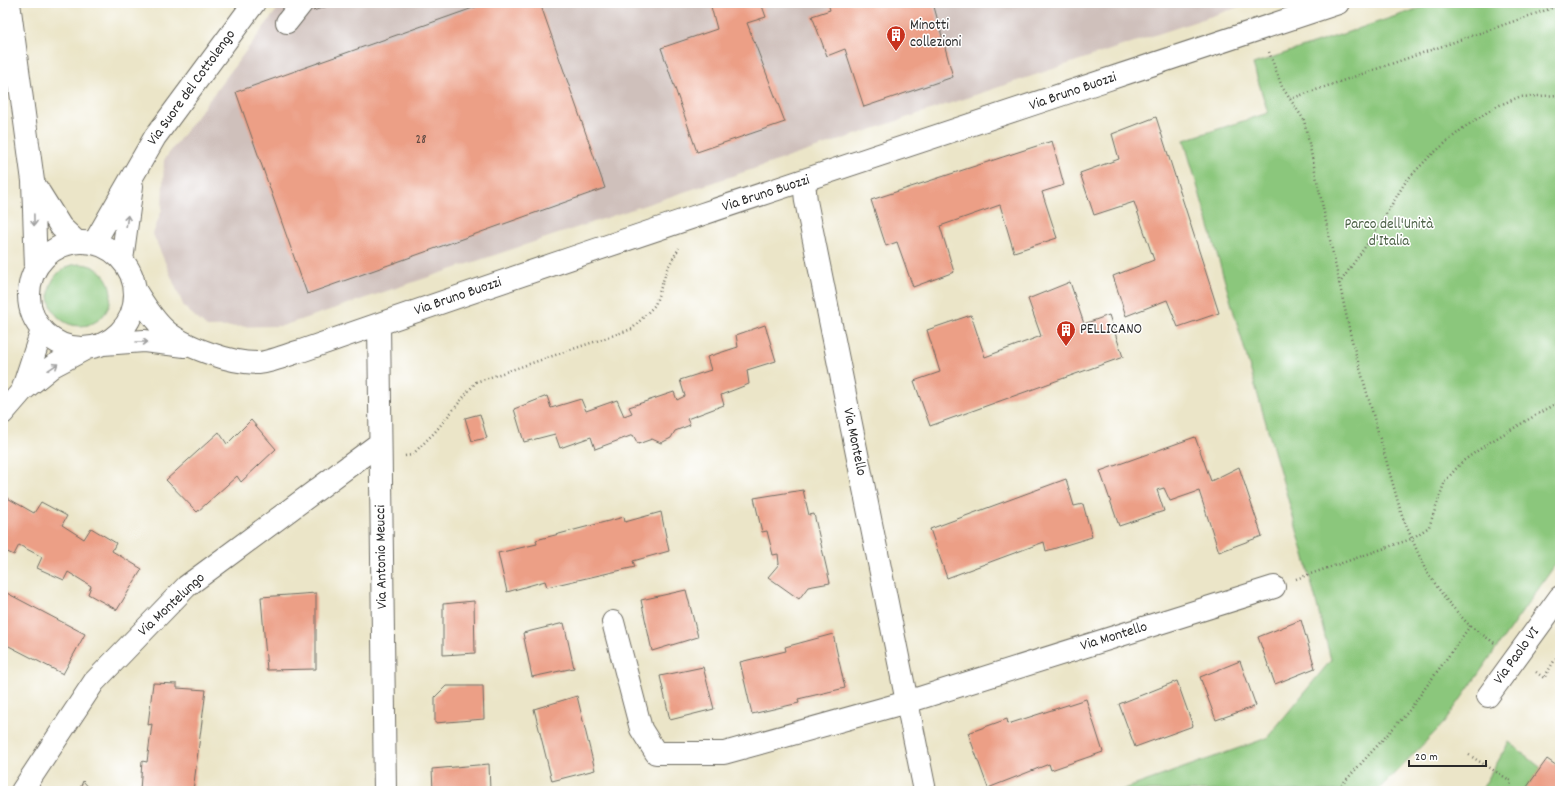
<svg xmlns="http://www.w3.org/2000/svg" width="1563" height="794" viewBox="0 0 1563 794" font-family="Dekko,sans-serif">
<rect width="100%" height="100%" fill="#fff"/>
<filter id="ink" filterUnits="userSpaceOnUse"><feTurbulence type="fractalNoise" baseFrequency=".025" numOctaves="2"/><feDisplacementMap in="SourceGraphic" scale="8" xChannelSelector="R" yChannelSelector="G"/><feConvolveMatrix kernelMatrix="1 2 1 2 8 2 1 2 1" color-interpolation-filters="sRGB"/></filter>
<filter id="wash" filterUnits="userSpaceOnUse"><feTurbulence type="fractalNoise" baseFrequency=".012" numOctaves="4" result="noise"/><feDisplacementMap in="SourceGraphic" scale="16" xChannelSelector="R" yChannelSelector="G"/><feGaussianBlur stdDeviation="0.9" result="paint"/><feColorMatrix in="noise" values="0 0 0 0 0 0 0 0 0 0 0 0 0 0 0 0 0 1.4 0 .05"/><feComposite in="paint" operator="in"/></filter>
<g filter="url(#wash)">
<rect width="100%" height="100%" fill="#ebe5c8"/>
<!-- industrial -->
<path fill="#cfc0bb" d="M282 3H1251L282 326 207 327 184 307 153 234 162 209 164 160Z"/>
<!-- green -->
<path fill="#8bc77b" stroke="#5b7953" d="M1435 3H1560V558L1444 723 1377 791H1119L1267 738 1331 660 1305 558 1184 140 1268 113 1253 64Z
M49 295a31 31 0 1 1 62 0a31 31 0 1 1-62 0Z
M1509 742 1541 768 1524 791H1481Z"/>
<g id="blocks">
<!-- building -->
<path fill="#ec9f86" d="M319 3H337L313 11Z
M487 3H540L605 188 307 294 236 92Z
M710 3H761L766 17 747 23 785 122 697 152 661 48 717 29Z
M828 3H933L953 77 864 107 845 49 827 56 812 16 830 10Z
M1156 117 1219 313 1178 327 1167 300 1126 316 1113 276 1154 260 1134 202 1094 215 1080 173 1119 159 1112 134Z
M1052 141 1064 185 1042 192 1057 238 1014 252 1000 205 940 226 954 272 913 287 897 242 886 246 871 200Z
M1070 282 1084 324 1109 315 1123 357 930 426 914 381 940 372 927 330 971 315 985 357 1041 336 1028 299Z
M765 325 776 361 747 370 749 384 721 395 724 405 687 419 690 425 675 431 671 438 661 443 652 439 638 444 633 435 595 449 591 437 560 448 555 434 524 442 514 409 547 396 551 408 581 399 586 411 617 400 624 416 632 413 629 407 674 392 677 400 685 396 680 380 711 370 707 357 738 347 736 335Z
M480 414 487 438 472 441 465 418Z
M251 420 276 449 241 482 237 476 197 512 166 480 219 432 227 444Z
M1195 437 1211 481 1239 467 1262 536 1219 552 1199 491 1170 501 1164 488 1157 490 1164 511 1119 526 1100 471Z
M1066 479 1074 506 1083 504 1092 537 1046 551 1044 542 947 578 930 529Z
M803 490 809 515 814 514 830 583 808 587 799 599 768 577 779 564 778 554 773 555 767 531 762 532 754 498Z
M4 496 34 513 41 502 67 516 62 525 84 539 91 528 116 543 112 551 142 569 117 610 88 594 91 586 68 572 64 580 37 568 42 557 19 545 14 555 3 550Z
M661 512 669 551 633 561 635 567 547 587 545 581 507 592 498 553 537 544 536 540 624 517 625 522Z
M686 590 698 637 652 651 641 600Z
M3 591 85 634 63 674 3 643Z
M316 593V669L267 670 261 597Z
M474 601 475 653 443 655V604Z
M1301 620 1315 668 1275 684 1258 637Z
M564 623 574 668 532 677 523 633Z
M833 634 845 688 798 699 799 703 752 714 740 662 786 651 785 647Z
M1240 661 1256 706 1216 720 1200 677Z
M703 667 714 709 670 720 660 676Z
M1177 681 1193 726 1135 747 1119 704Z
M153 683 177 684V688L206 690 193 791H140L142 761 147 762 152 724 148 725Z
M446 686H483L484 719 435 723V697Z
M577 696 595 770 552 781 534 709Z
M1086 699 1103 752 1051 770 1049 764 988 788 968 733 1007 719 1008 724Z
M1547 759 1560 768V791H1524Z
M489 764 490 791H433L432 769Z
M83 781 92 791H79Z"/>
</g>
</g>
<g filter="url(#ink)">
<use href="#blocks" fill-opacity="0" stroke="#6e6c62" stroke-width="1"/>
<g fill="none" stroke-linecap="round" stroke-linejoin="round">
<!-- minor casing -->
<g stroke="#6e6c62" stroke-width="24">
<path id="minor" d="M9 3 33 181 36 268
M287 22 302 3
M804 182 806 201 925 791
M34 184 61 227 77 242
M29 295a53 53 0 1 1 106 0a53 53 0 1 1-106 0Z
M94 243 155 137 254 3
M122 260 132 186
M135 290C144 304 152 318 164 329 183 347 231 363 257 363 269 363 289 354 301 351 645 231 992 118 1338 3
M379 324 385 791
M103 344 144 341 185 346
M22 391 42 330
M3 413 22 391 53 366 87 348
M613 622 641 729 656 753H724L907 702 1274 587
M1488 696 1560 597
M22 791 94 682 187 586 380 443"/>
</g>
<!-- path -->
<path stroke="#6e6c62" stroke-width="2.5" stroke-dasharray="1 3" stroke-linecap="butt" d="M1269 52 1282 87 1304 120 1351 337 1402 516 1425 569 1447 601 1470 626 1496 644
M1290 99 1552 8H1560
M1339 284 1374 234 1406 181 1429 157 1462 129 1495 107 1519 97 1560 95
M405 456 412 455 435 432 476 382 632 329 655 305 667 269 679 248
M1296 579 1411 539 1429 527 1445 481 1463 461 1490 442 1560 401
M1536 672 1544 678 1560 651
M1469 755 1511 781 1510 791
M1336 791 1408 712 1470 626"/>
<!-- minor -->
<use href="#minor" stroke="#fff" stroke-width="22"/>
</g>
<!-- one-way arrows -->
<defs><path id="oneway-shaft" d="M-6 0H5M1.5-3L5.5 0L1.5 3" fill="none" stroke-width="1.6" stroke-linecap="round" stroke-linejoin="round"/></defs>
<g stroke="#a0a0a0">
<use href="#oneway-shaft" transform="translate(34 220) rotate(89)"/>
<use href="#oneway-shaft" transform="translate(127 221) rotate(-82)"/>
<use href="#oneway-shaft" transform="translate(142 342)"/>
<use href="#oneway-shaft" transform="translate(53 367) rotate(-34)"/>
</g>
</g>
<!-- icons -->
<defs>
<g id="building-pin" transform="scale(1)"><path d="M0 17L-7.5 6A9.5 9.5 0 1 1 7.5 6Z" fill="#c8321e" stroke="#fff"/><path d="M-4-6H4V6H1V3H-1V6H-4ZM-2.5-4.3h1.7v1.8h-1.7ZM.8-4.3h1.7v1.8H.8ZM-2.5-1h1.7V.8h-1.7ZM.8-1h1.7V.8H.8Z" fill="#fff"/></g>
</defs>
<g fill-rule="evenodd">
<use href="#building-pin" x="896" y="35"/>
<use href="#building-pin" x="1066" y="330"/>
</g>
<g text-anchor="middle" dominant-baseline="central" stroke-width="3" stroke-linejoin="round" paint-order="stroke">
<!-- number labels -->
<g font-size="13" fill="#5b4842">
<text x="421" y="140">28</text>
</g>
<!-- poi labels -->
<g font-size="15" fill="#2b2b2b" stroke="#fff" text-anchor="start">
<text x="910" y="26">Minotti<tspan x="910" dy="17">collezioni</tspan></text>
<text x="1080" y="330">PELLICANO</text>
</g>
<!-- street labels -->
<g font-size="15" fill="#2b2b2b" stroke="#fff">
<text transform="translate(192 88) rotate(-54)">Via Suore del Cottolengo</text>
<text transform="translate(1073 92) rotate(-19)">Via Bruno Buozzi</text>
<text transform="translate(766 194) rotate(-18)">Via Bruno Buozzi</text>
<text transform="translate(458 297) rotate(-19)">Via Bruno Buozzi</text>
<text transform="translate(854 442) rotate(78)">Via Montello</text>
<text transform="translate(382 557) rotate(-91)">Via Antonio Meucci</text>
<text transform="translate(172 605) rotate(-43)">Via Montelungo</text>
<text transform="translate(1114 637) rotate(-17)">Via Montello</text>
<text transform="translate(1517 656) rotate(-54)">Via Paolo VI</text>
</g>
<!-- park labels -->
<g font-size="15" fill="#4d6247" stroke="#fff">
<text x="1389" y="225">Parco dell'Unità<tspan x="1389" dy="17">d'Italia</tspan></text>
</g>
</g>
<!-- margin -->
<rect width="1563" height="794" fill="none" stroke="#fff" stroke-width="16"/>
<!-- scale -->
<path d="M1409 760v6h77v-6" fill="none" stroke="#2b2b2b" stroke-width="2"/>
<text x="1415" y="760" font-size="12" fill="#2b2b2b" stroke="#ffffff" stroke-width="3" paint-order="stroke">20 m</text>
</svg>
